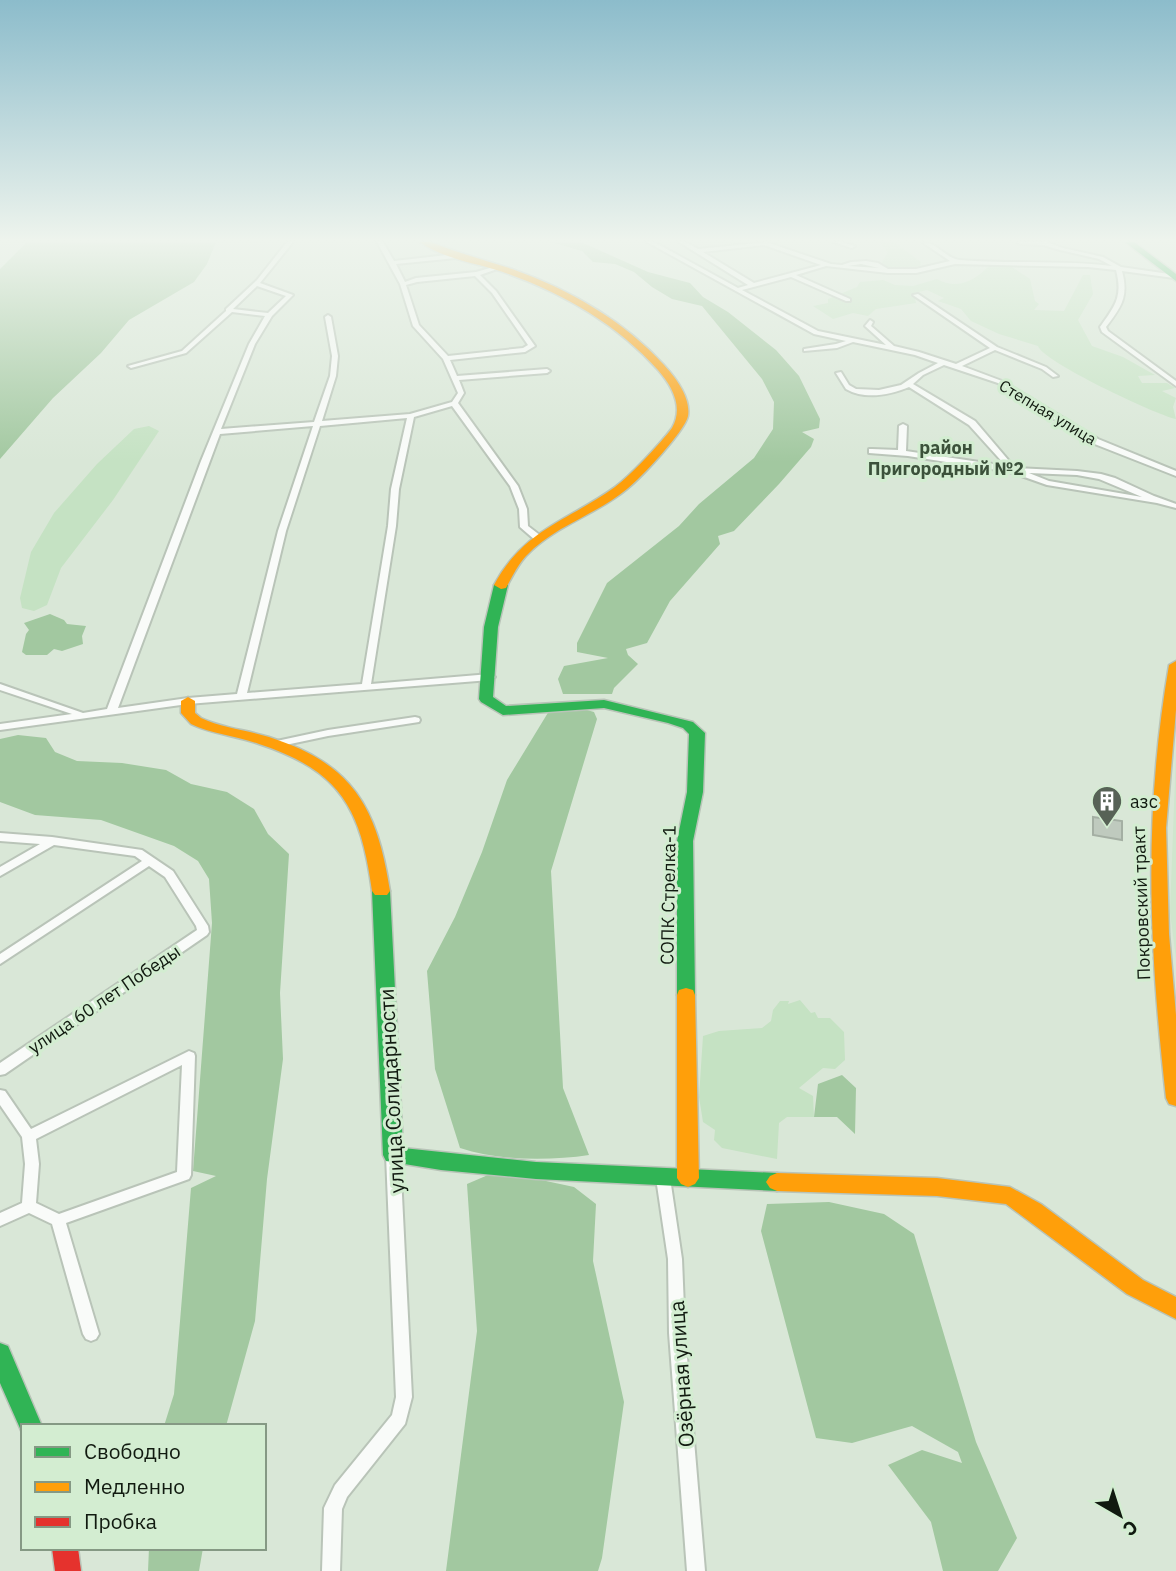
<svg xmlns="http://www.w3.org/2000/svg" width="1176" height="1571" viewBox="0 0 1176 1571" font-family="'IBM Plex Sans',sans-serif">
<rect width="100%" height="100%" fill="#d9e7d7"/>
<!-- built -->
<path fill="#cfe6cd" d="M1176 752V959L1170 912Z"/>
<!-- green -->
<path fill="#c5e2c3" d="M879 242H894L921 262 920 266 902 270 886 267 882 262 888 252Z
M1009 265 1030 279 1035 301 1039 304 1034 310 1064 311 1083 275H1090L1093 294 1078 320 1092 346 1123 357 1155 375 1138 376 1142 383H1167L1175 388 1162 391 1176 398 1173 407 1176 419C1156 415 1042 361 1038 346L999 334 971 321 961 309 938 301 944 298 927 290 914 293 916 303 876 309 868 316 853 313 833 319 813 306 828 303V299L857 287 860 282 883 280 895 285 913 286 937 279C956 290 973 282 989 266Z
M149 426 159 431 113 500 61 568 47 605 34 611 22 608 20 598 31 552 54 513 97 464 134 429Z
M800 1000 811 1013 815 1012 818 1018H830L844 1032 845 1060 835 1069 823 1068 799 1088 813 1096 814 1117H787L779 1123 777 1159 722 1148 714 1140 715 1130 703 1122 699 1097 703 1036 719 1031 762 1028 771 1021 773 1010 780 1001H789L788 1004Z"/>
<!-- water -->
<path fill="#a2c8a0" d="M27 242H216L207 264 194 282 129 320 101 353 53 398 0 459V269Z
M551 242H581L648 272 690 283 703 297 728 312 776 350 799 376 820 419 819 428 802 432 814 439 811 447 779 484 734 531 718 536 720 544 670 601 647 643 626 649 628 655 638 664 614 688 612 694H563L558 679 564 666 608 658 577 652V643L607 583 679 526 699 504 754 458 773 429 774 402 762 379 702 306 672 299 652 287 634 272 615 264 593 262 582 251Z
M50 614 64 620 67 624 86 626 82 636 83 644 62 651 54 649 47 655H26L22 652 26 634 29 630 24 623Z
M576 707 594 712 597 719 551 871 563 1088 589 1155C549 1161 499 1161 460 1148L435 1069 427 971 455 917 482 852 507 780 549 711Z
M18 735 46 738 55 752 77 761 122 763 166 770 191 784 227 792 254 809 268 834 289 854 280 993 283 1059 267 1179 255 1321 226 1426H164L174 1394 191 1188 216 1176 193 1171 212 923 209 879 198 861 174 846 101 820 35 815 0 802V739Z
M842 1075 856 1088 855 1134 837 1117H814L818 1084Z
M488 1175 532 1178 574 1187 596 1204 593 1261 624 1402 602 1558 598 1571H446L477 1331 467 1184Z
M829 1202 884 1214 914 1234 976 1442 1017 1538 998 1571H943L931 1522 888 1465 922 1450 962 1463 958 1452 912 1426 852 1443 816 1438 761 1231 767 1204Z
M149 1548H203L199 1571H148Z"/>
<!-- building -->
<path fill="#bfcabe" stroke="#a4afa3" stroke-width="2" d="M1093 817 1122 821V840L1093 835Z"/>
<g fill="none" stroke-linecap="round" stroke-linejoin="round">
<!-- street casing -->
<g stroke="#b9c4b8" stroke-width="4">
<path id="street" d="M287 242H293L260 283 293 295 272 316 255 344 221 429 314 422 330 376 332 356 325 317 328 315 331 317 338 356 336 376 322 421 410 414 452 402 458 393 443 359 413 326 400 284 377 242H383L394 261 456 254 459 256 456 258 396 264 405 282 416 278 476 272 497 266 500 268 480 275 496 291 535 346 525 352 450 360 457 376 547 369 550 371 547 373 459 380 464 393 458 403 518 486 527 509 528 526 541 536V540H535L520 527 519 509 510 486 452 406 414 417 399 489 396 526 371 684 490 674 495 677 490 680 188 704 0 730V724L72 714 0 690V684L83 713 107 709 201 461 249 344 265 316 232 312 186 353 131 368 128 366 182 351 226 311V309L257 280ZM475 276 492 293 528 345 523 348 448 356 419 325 406 285 417 282ZM257 286 286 296 268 313 233 309ZM407 418 391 489 388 526 362 684 247 693 286 531 320 426ZM313 426 278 531 237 694 188 698 118 708 220 434Z
M647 242H654L738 288 748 285 679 242H686L698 249 766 242 831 264 842 265 851 262 866 261 878 263 888 269H916L950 261 922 242C937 242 946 259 960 260 1011 264 1062 260 1112 266L1099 259 1060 250 1043 245 1020 244 1017 242H1047L1063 248 1103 257 1121 267 1176 275V277L1174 278 1122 271C1129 297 1121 307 1106 327L1108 331 1176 381V386L1102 332 1100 327C1115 306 1123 297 1116 270L1088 267 955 264 916 273H888L826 266 796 275 850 299V301H846L791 277 742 290 818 331 886 345 865 326 870 320 873 322 871 326 894 346 919 352 956 364 990 348 913 295 918 294 997 347 1046 367 1058 376 1053 377 1042 369 995 350 962 366 1002 381 1098 439 1176 471V476L1092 443 998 383 944 365 923 375 913 384 975 421 1015 468 1077 471 1101 474 1115 478 1154 496 1176 504V508L1157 503 1047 485 1010 472 908 456 869 453V449H872L898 450 899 426 903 424 907 426 906 451 1006 466 969 425 909 387C890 395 865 400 846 389L836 373 841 372 849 385 856 389 879 390 901 385 919 373 938 363 915 355 853 342 837 348 804 351V349L836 344 846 341 814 334ZM764 245 821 265 754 283 703 252ZM861 264 879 268 848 266ZM1029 473 1077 475 1099 479 1142 497 1049 481Z
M833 242H842L855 246 852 248Z
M415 717 419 718 420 720 419 722 328 736 276 747 271 744 272 742 328 730Z
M0 833 52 837 142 850 173 871 208 926 209 932 207 935 5 1074 0 1075V1063L197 930 196 926 165 877 149 866 0 964V954L142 861 135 856 54 845 0 876V867L40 844 0 841Z
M189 1051 194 1053 195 1056 191 1175 189 1179 66 1223 99 1334 96 1339 91 1341 86 1339 83 1334 52 1224 29 1213 0 1226V1213L22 1203 25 1164 22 1137 0 1105V1090L5 1091 31 1129ZM182 1065 177 1172 59 1214 36 1203 39 1164 36 1139Z
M393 1149 398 1151 400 1155 412 1397 405 1424 347 1497 342 1509 340 1571H322L324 1508 335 1485 392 1415 396 1397 386 1155 388 1151Z
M663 1172 668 1174 670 1178 682 1259 685 1333 705 1571H687L669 1333 668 1259 656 1178 658 1174Z"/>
</g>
<!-- fast casing -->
<g stroke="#b9c4b8" stroke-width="3">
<path id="fast" d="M1125 242H1134L1176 274V281Z
M501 581 508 585 498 627 493 697 506 706 604 700 693 722 705 733 703 792 693 841 695 995 693 1000 686 1002 679 1000 677 995V841L687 792 689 734 683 728 668 723 604 708 503 715 481 702 479 699 484 627 494 585Z
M381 885 387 887 390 891 403 1148 536 1162 777 1173 784 1176 788 1182 784 1188 777 1191 536 1179 441 1170 386 1161 383 1155 372 891 375 887Z
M0 1343 8 1346 42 1426H23V1435L0 1383Z"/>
</g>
<!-- slow casing -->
<g stroke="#b9c4b8" stroke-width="3">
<path id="slow" d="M420 242H431C457 253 485 260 512 269 568 289 623 320 664 365 675 377 691 397 688 416 685 431 641 478 627 489 596 515 554 526 526 556 517 566 512 577 506 588L501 589 494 585C524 529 568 521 615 487 631 475 660 444 672 428 684 407 672 386 658 370 616 323 559 291 500 271 475 263 441 258 420 242Z
M1176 661V710L1166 828 1169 934 1176 1015V1106L1169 1104 1166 1098C1149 946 1143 817 1169 665Z
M188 697 195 701V713L201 718C222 728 247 730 269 737 353 764 377 807 390 891L387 895H375L372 891C361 809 341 771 259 744 237 736 211 734 191 724L181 713V701Z
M686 988 693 990 695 995 699 1178 695 1184 688 1187 681 1184 677 1178V995L679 990Z
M777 1173 937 1178 1010 1187 1041 1204 1143 1280 1176 1297V1319L1127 1294 1006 1204 937 1196 777 1191 770 1188 766 1182 770 1176Z"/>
</g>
<!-- jam casing -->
<g stroke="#b9c4b8" stroke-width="3">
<path id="jam" d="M52 1548H78L81 1571H55Z"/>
</g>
<!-- street -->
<use href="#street" fill="#f9fbf9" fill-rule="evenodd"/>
<!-- fast -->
<use href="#fast" fill="#30b455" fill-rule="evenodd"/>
<!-- slow -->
<use href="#slow" fill="#ff9f0a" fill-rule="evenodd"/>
<!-- jam -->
<use href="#jam" fill="#e5322d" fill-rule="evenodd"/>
</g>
<!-- sky -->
<linearGradient id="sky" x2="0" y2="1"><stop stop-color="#8cbccb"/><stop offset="0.52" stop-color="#eef4ed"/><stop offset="1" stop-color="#eef4ed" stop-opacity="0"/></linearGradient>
<rect width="1176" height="462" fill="url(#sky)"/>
<!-- icons -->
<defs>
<g id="building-pin" transform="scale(1.575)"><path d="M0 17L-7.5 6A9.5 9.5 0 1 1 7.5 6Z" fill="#576256" stroke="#d3edd1"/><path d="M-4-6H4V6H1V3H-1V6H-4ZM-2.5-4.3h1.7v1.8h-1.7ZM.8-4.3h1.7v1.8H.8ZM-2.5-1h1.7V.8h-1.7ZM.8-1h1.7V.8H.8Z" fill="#fff"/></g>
</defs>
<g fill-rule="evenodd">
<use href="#building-pin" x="1107" y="801"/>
</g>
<g text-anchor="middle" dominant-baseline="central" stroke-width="6" stroke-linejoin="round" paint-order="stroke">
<!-- far-street labels -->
<g font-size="16" fill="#111a10" stroke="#d3edd1">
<text transform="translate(1048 412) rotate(31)">Степная улица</text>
</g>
<!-- far-quarter labels -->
<g font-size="18" font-weight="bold" fill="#3b513a" stroke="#d3edd1">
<text x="946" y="447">район<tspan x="946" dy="21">Пригородный №2</tspan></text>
</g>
<!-- poi labels -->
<g font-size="18" fill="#111a10" stroke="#d3edd1" text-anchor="start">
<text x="1130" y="801">азс</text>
</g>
<!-- street labels -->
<g font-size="18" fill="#111a10" stroke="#d3edd1">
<text transform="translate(668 895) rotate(-89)">СОПК Стрелка-1</text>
<text transform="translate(1141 903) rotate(-92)">Покровский тракт</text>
<text transform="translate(104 999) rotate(-34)">улица 60 лет Победы</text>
</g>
<!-- near-street labels -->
<g font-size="21" fill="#111a10" stroke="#d3edd1">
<text transform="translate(391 1091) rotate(-93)">улица Солидарности</text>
<text transform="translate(681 1374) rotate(-94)">Озёрная улица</text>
</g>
</g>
<!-- legend -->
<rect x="21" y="1424" width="245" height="126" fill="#d3edd1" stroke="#859984" stroke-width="2"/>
<rect x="35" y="1447" width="35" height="10" fill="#30b455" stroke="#859984" stroke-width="2"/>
<text x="84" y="1459" font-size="21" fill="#111a10">Свободно</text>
<rect x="35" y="1482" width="35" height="10" fill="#ff9f0a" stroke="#859984" stroke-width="2"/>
<text x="84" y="1494" font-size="21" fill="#111a10">Медленно</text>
<rect x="35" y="1517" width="35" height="10" fill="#e5322d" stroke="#859984" stroke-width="2"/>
<text x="84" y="1529" font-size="21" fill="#111a10">Пробка</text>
<!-- north arrow -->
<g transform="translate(1120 1515) rotate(141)" stroke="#d3edd1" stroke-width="5" paint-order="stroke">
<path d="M0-5L12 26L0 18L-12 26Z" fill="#111a10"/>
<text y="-10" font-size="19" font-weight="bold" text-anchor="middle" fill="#111a10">С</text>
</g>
</svg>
